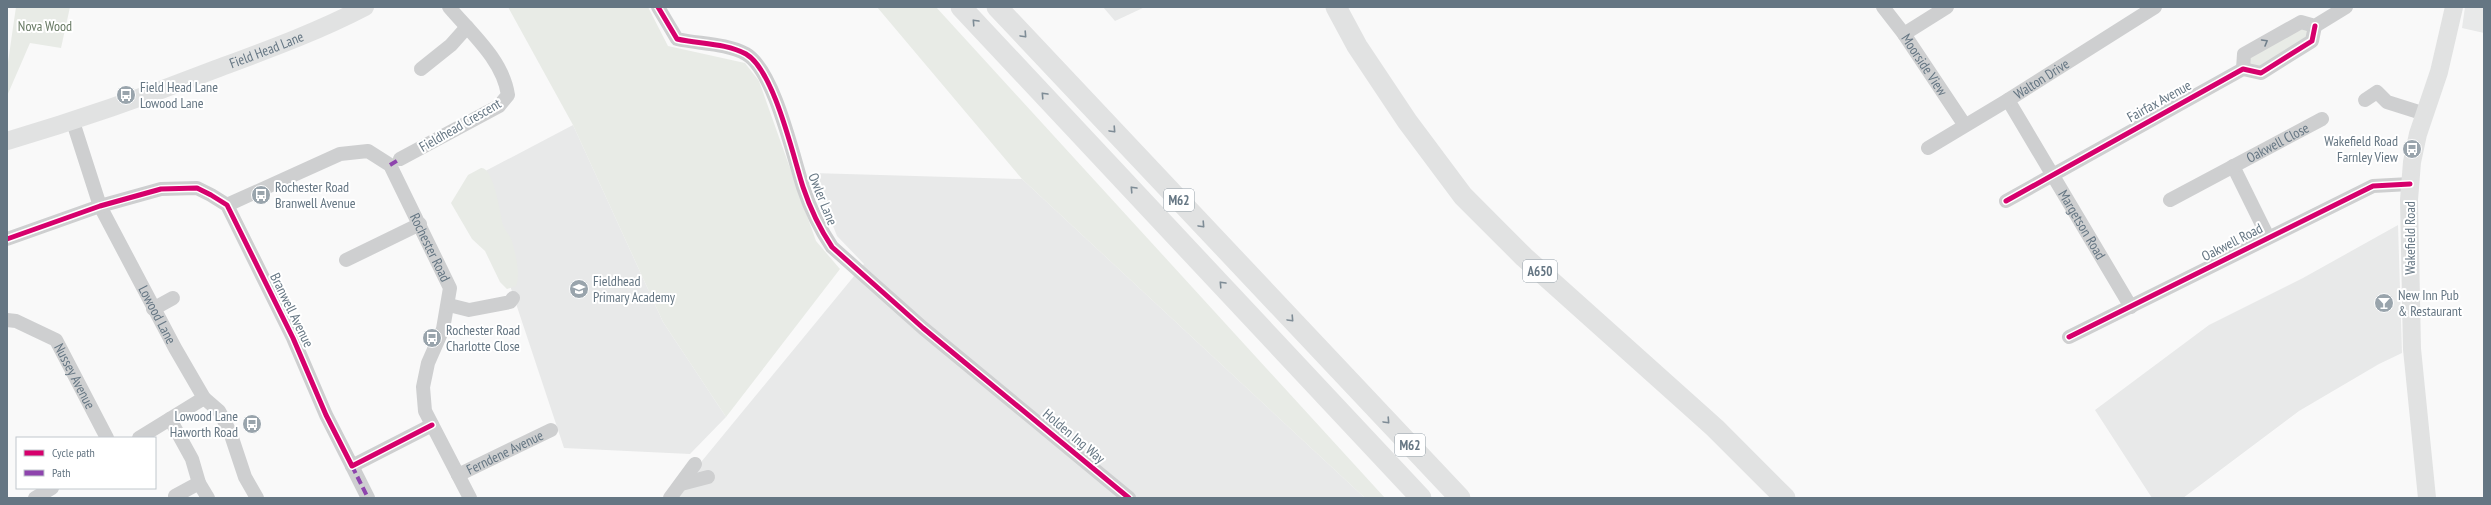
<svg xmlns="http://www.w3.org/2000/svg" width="2491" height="505" viewBox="0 0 2491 505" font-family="'PT Sans Narrow',sans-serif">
<rect width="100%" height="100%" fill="#f9f9f9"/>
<!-- built -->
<path fill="#e8e9e9" d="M1103 7H1145L1115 21Z
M2465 7H2484V33L2462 28Z
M573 125 663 322 726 417 690 454 564 448 474 177Z
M812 173 1022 179 1365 498H677L697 467 864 264 837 236Z
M2398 225 2402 353 2379 364 2299 411 2183 498H2152L2095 410 2209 325 2303 278Z"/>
<!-- green -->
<path fill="#e8ebe6" d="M16 7H70L61 48 30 43 7 96V69Z
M508 7H648L668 46 745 63 759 81 816 241 840 269 726 417 663 322 573 125Z
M877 7H936L1385 498H1365L1022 179Z
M2301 22 2315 26 2312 41 2261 73 2243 69 2244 54Z
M481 168C494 167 500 214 503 225 505 231 510 235 512 241 515 254 521 272 516 286L507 289 500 282 485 251 472 239 451 203 468 175Z"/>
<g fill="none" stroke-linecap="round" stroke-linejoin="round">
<!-- minor -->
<g stroke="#cecfd0" stroke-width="14">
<path d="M658 7 677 39C699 44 726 43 746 54 774 70 793 156 803 187 810 208 820 229 832 247L923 328 1129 498"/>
<path id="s1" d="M1883 7 1904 34 1964 124"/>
<path d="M1904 34 1947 7"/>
<path d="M421 69 451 45 467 27"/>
<path d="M2243 69 2244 54 2301 22 2315 26 2346 7"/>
<path id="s2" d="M2008 100 2131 307"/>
<path d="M2365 100 2377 92 2387 102 2425 114"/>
<path id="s3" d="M73 122 100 206 175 348 204 398 219 411 230 432 245 477 257 498"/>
<path id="s4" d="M1928 148 2008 100 2155 7"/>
<path d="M400 159 499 106 508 95C503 60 471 33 449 7"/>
<path d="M2233 166 2268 237"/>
<path id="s5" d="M2170 200 2322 119"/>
<path d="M2006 201 2243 69 2261 73 2312 41 2315 26"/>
<path id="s6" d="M227 205 340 154 368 151 390 165 450 288 443 329 428 363 423 387 425 411 470 498"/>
<path d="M7 239 100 206 161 189 197 188 211 195 227 205 293 338 326 415 352 466 432 425"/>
<path d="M346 260 420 224"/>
<path d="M449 305 469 310 510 302 513 298"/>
<path d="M153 309 173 298"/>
<path id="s7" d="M7 320 16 321 56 340 107 438"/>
<path d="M2069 337 2373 186 2410 184"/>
<path d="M170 419 192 459 199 483 208 498"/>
<path d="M139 438 204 398"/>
<path d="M352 466 368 498"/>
<path id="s8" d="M458 475 551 430"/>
<path d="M681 484 708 477"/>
<path d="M175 496 199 483"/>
<path d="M35 498 52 488"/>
<path d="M670 498 695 464"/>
</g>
<!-- major -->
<g stroke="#e1e2e2" stroke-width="18">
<path id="s9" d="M7 141C78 120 147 96 216 69 267 50 317 32 365 7"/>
<path d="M2427 498 2412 349 2409 200 2412 162 2418 134 2439 72 2454 7"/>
</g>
<!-- highway -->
<path stroke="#e1e2e2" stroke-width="21" d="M961 7 1421 498
M997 7 1460 498
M1336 7 1357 46 1407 121 1463 196 1524 257 1715 428 1785 498"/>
<!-- quiet -->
<path stroke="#8e44ad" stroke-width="4" stroke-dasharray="8 4" stroke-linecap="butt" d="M390 165 400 159
M352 466 368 498"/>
<!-- cycleway casing -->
<g stroke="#fff" stroke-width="8">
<path id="cycleway" d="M658 7 677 39C699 44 726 43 746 54 774 70 793 156 803 187 810 208 820 229 832 247L923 328 1129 498
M2006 201 2243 69 2261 73 2312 41 2315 26
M7 239 100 206 161 189 197 188 211 195 227 205 293 338 326 415 352 466 432 425
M2069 337 2373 186 2410 184"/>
</g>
<!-- cycleway -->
<use href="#cycleway" stroke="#d6006c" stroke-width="5"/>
</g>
<!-- one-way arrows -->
<defs><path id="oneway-chevron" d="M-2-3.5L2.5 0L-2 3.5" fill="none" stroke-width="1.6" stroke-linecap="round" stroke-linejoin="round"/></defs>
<g stroke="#7e8c96">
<use href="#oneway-chevron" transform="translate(975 22) rotate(-133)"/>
<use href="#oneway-chevron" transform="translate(1024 35) rotate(47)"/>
<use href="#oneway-chevron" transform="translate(1044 95) rotate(-133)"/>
<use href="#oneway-chevron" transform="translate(1113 130) rotate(47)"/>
<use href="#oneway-chevron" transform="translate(1133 189) rotate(-133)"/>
<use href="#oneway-chevron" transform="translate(1202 225) rotate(47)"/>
<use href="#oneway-chevron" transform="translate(1222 284) rotate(-133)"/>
<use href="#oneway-chevron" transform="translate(1291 319) rotate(47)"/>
<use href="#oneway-chevron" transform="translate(1387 421) rotate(47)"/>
</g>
<use stroke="#707f8b" href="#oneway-chevron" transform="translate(2265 42) rotate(-30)"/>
<!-- icons -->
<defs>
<g id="bus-disc" transform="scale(1)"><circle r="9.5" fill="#99a4ac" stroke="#fff"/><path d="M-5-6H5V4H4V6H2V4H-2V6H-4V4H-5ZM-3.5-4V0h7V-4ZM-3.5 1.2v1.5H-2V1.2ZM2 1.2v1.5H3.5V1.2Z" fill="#fff"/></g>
<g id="school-disc" transform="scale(1)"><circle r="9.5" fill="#99a4ac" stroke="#fff"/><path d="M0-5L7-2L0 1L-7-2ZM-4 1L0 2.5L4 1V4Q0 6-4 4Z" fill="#fff"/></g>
<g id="bar-disc" transform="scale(1)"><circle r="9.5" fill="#99a4ac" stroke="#fff"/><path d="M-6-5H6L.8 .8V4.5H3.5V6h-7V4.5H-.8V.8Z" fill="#fff"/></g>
</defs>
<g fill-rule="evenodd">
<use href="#bus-disc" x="126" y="95"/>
<use href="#bus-disc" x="2412" y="149"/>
<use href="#bus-disc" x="261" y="195"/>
<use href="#school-disc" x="579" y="289"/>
<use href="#bar-disc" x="2384" y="303"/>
<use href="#bus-disc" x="432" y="338"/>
<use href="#bus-disc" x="252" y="424"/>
</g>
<g text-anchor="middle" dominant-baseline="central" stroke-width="4" stroke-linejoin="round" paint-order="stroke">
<!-- shield labels -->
<g fill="#fff" stroke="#939fa8" stroke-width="1">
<rect x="1164" y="189" width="30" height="22" rx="3"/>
<rect x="1523" y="260" width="34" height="22" rx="3"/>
<rect x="1395" y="434" width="30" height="22" rx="3"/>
</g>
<g font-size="13" font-weight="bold" fill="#657683">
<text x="1179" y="200">M62</text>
<text x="1540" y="271">A650</text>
<text x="1410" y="445">M62</text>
</g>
<!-- park labels -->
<g font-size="14" fill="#687a64" stroke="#fff">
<text x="45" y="26">Nova Wood</text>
</g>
<!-- street labels -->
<g font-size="14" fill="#657683" stroke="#fff">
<text stroke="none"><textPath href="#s9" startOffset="275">Field Head Lane</textPath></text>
<text stroke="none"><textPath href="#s1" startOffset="71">Moorside View</textPath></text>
<text stroke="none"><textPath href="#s4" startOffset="133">Walton Drive</textPath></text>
<text transform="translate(2159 101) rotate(-29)">Fairfax Avenue</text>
<text transform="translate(460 125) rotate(-30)">Fieldhead Crescent</text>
<text stroke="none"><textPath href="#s5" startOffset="122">Oakwell Close</textPath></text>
<text transform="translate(823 199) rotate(68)">Owler Lane</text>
<text stroke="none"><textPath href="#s2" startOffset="145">Margetson Road</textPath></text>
<text transform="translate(2410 238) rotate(-90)">Wakefield Road</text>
<text transform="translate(2232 242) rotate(-27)">Oakwell Road</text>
<text stroke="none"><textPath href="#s6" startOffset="270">Rochester Road</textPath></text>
<text transform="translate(292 310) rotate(64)">Branwell Avenue</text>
<text stroke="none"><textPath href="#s3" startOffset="211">Lowood Lane</textPath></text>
<text stroke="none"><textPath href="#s7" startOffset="94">Nussey Avenue</textPath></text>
<text transform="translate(1074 436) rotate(40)">Holden Ing Way</text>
<text stroke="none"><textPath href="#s8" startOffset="52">Ferndene Avenue</textPath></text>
</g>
<!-- poi labels -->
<g font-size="14" fill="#657683" stroke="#fff" text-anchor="start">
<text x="140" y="87">Field Head Lane<tspan x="140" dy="16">Lowood Lane</tspan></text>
<text x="2398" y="141" text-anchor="end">Wakefield Road<tspan x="2398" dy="16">Farnley View</tspan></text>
<text x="275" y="187">Rochester Road<tspan x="275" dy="16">Branwell Avenue</tspan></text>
<text x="593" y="281">Fieldhead<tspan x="593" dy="16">Primary Academy</tspan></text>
<text x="2398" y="295">New Inn Pub<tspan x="2398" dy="16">&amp; Restaurant</tspan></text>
<text x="446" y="330">Rochester Road<tspan x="446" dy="16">Charlotte Close</tspan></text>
<text x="238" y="416" text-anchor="end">Lowood Lane<tspan x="238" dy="16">Haworth Road</tspan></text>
</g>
</g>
<!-- border -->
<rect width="2491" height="505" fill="none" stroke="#657683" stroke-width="16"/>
<!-- legend -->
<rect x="16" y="437" width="140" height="52" fill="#ffffff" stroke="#c1c8cd"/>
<rect x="24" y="450" width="20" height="6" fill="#d6006c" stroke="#c1c8cd"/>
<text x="52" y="457" font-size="12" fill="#657683">Cycle path</text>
<rect x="24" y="470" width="20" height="6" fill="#8e44ad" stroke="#c1c8cd"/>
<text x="52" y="477" font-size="12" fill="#657683">Path</text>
</svg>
